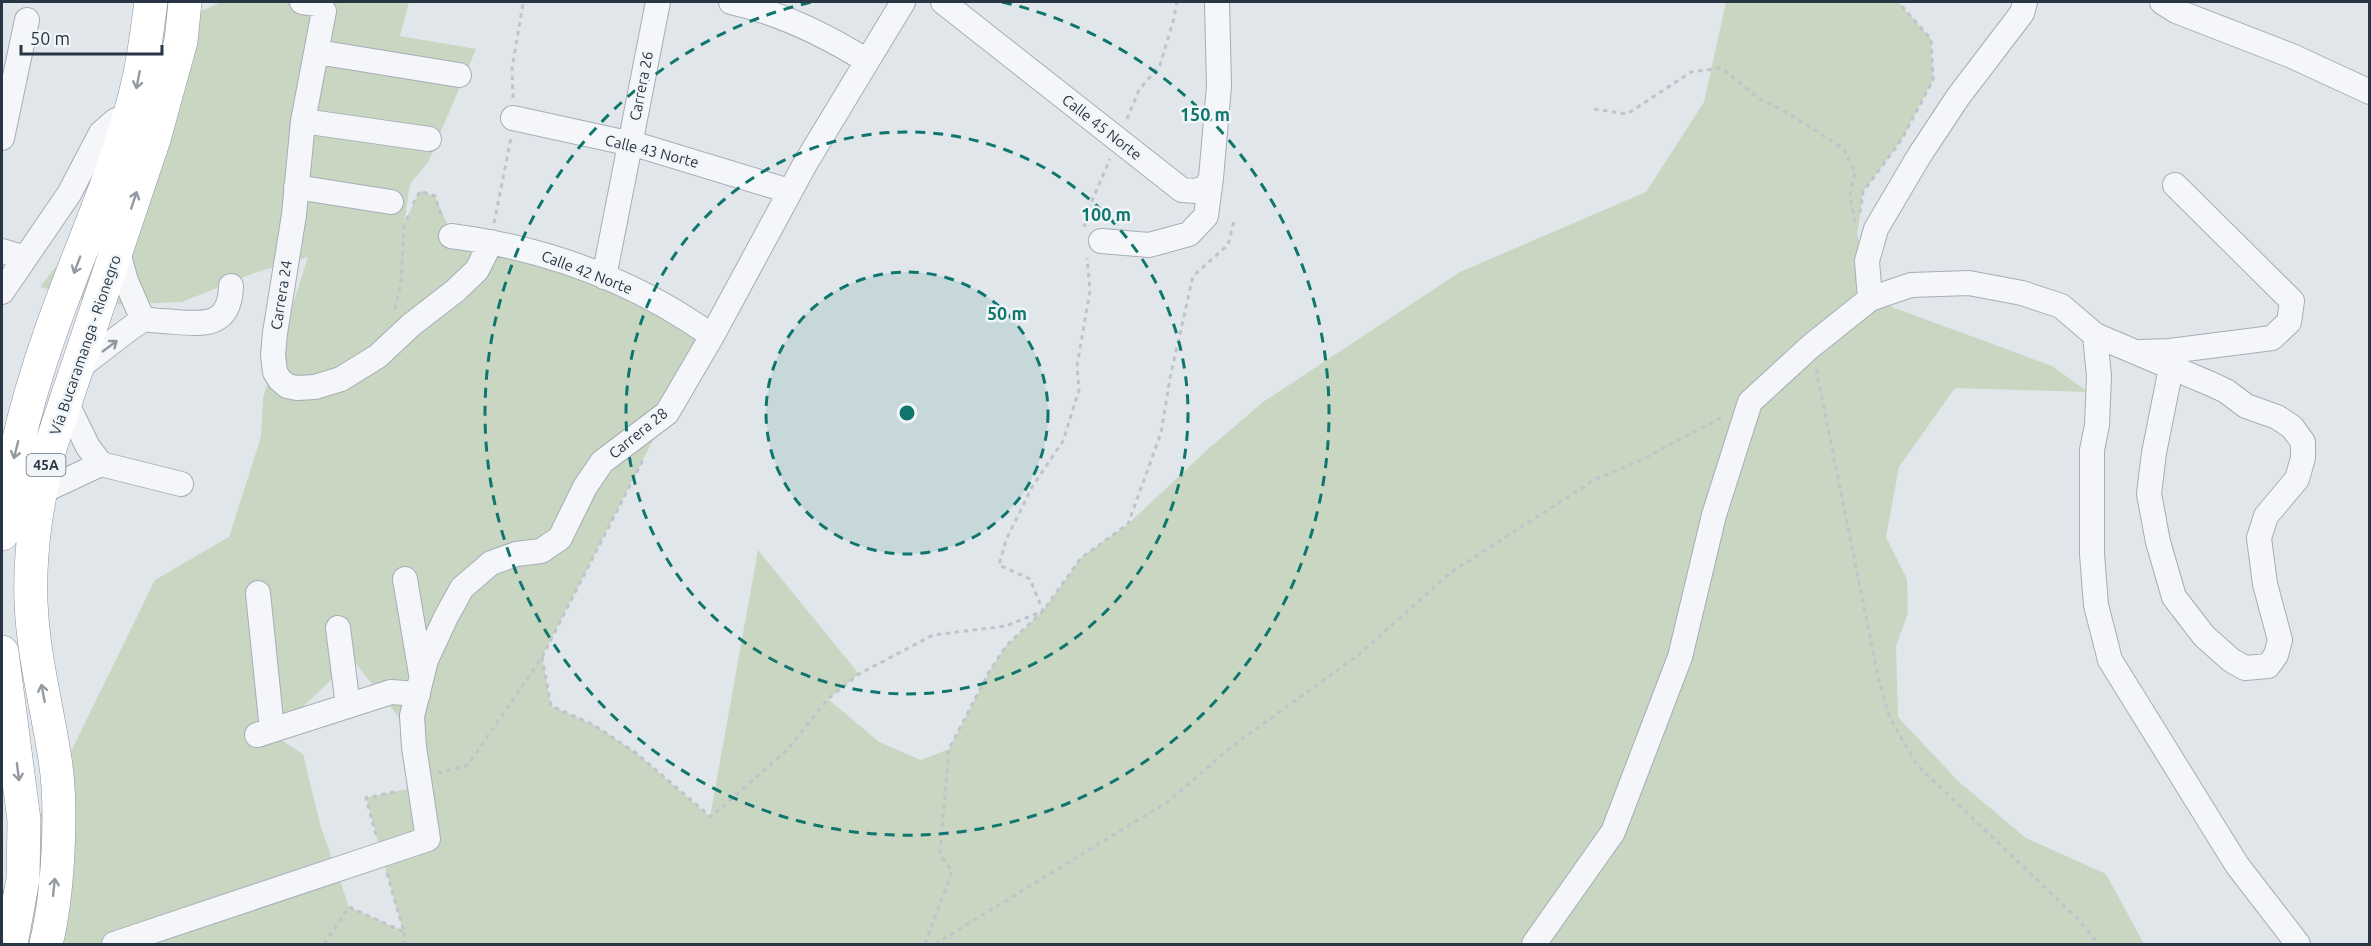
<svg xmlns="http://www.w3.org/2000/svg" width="2371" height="946" viewBox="0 0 2371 946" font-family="Ubuntu,sans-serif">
<rect width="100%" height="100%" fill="#e1e6eb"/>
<!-- green -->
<path fill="#c9d6c2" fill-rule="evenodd" d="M142 2H192V15L222 2H409L400 36 476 49 428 162 410 184 404 223 420 191 435 196 452 236 491 242 704 331 667 413 542 657 551 706 594 725 636 753 710 817 758 550 859 674 828 699 879 742 921 760 949 749 989 672 1006 646 1043 611 1081 558 1128 524 1207 450 1263 402 1460 272 1646 192 1704 102 1726 2H1898L1931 39 1933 80 1902 139 1863 192 1857 235 1867 261 1870 299 2052 366 2088 392 1955 388 1899 467 1886 537 1907 579 1908 613 1896 646 1898 717 1958 781 2026 838 2106 874 2144 944H2V892L155 580 229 537 261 437 263 398 308 257 254 273 182 302 104 305 40 287 96 216ZM352 659 422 746 421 786 366 798 403 931 349 907 320 824 303 754 267 731 299 711Z"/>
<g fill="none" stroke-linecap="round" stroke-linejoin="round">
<!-- minor casing -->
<g stroke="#a6adb6" stroke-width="26">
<path id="minor" d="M302 2 318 4 324 11 303 121 294 215 275 333 273 355 275 372 280 380 287 386 297 388 315 387 341 379 378 356 411 325 455 291 477 270 491 242
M731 2C781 13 824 34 867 61
M943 2 1182 190 1196 191 1206 187 1211 178 1219 86 1217 2
M2162 2 2176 11 2292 56 2370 92
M317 52 459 75
M513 118 641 146 789 191
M303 121 429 139
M2 138 27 20
M296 187 391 202
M451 236C545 248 635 281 712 336
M1101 241 1149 245 1189 234 1206 216 1211 178
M117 249 126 281 143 320
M2 251 25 258
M604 277 658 2
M2 292 69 194 101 133 116 120 128 119
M1870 299 1867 261 1876 229 1919 156 1958 97 2022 13 2025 2
M2095 335 2211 384 2226 391 2246 406 2277 417 2292 427 2303 442V458L2297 479 2266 516 2259 538 2265 584 2280 640 2276 655 2268 666 2245 668 2231 660 2204 636 2174 597 2158 542 2149 494 2154 453 2171 368
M2142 352 2170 351 2272 338 2289 322 2292 301 2175 185
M76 370C87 362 136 322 144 320 149 319 157 321 162 321 197 323 230 332 231 286
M65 400 88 447 101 464 181 484
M39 493 101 464
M405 579 421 674
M258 593 272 730
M338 628 348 706
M257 735 391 692 418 694
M114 944 428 839 414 747 412 716 426 660 446 617 462 588 491 563 516 554 541 551 560 538 585 487 602 462 667 413 712 336 805 164 903 2
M1534 944 1613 832 1680 657 1714 515 1750 402 1811 346 1870 299 1911 285 1969 283 2022 293 2061 306 2095 335 2099 376 2097 425 2092 450V554L2096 605 2110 660 2237 865 2298 944"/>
</g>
<!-- highway casing -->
<g stroke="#8895a3" stroke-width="34">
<path id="highway" d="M2 534C10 463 27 399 51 331 79 250 117 171 137 87 144 59 147 30 151 2
M2 652 24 820 23 879 11 944
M46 944C58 896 63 809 55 759 47 707 33 655 31 602 29 548 38 497 51 445L154 139 181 41 185 2"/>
</g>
<!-- path -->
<path stroke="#c0c4ca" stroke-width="3" stroke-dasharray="4.5 4.5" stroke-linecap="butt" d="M513 98 512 68 523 4
M1594 109 1627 114 1691 72 1721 68 1760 99 1785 111 1844 149 1855 172 1850 194 1855 223
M1127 119 1139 90 1160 65 1173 22 1177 2
M413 204 420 191 435 196 442 218
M1860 213 1863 192 1902 139 1933 80 1931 39 1898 2
M494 223 511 138
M1085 227 1084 219 1110 159
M395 309 401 282 404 227 408 216
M1816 369 1878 676 1889 716 1917 765 2077 918 2099 944
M542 657 551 706 594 725 636 753 711 817 788 749 828 699 859 674 933 635 1006 626 1043 611 1030 579 999 565 1006 540 1032 487 1063 441 1079 390 1077 366 1090 291 1087 258
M438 773 468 765 542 657 644 458
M376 835 366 798 399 791
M404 932V944
M324 944 349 907 404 932 387 873
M925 944 952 871 940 854 949 749 989 672 1006 646 1043 611 1081 558 1128 524 1161 433 1170 378 1193 276 1228 245 1234 221
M935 944 1169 801 1231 747 1357 656 1450 573 1594 480 1641 460 1722 417"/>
<!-- minor -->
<use href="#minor" stroke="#f5f6f9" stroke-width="24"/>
<!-- highway -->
<use href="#highway" stroke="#fff" stroke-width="33"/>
</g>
<!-- one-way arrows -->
<defs><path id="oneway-shaft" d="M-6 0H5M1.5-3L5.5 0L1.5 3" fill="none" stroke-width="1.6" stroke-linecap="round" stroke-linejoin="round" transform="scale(1.5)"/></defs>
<g stroke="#949aa2">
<use href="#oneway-shaft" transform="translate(138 80) rotate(101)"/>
<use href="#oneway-shaft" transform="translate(134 200) rotate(-72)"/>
<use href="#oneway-shaft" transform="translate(77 265) rotate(111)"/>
<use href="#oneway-shaft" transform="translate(16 450) rotate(104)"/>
<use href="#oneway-shaft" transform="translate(43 693) rotate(-101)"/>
<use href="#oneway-shaft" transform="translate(18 772) rotate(83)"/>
<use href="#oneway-shaft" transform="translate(54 887) rotate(-84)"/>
</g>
<use stroke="#8e969e" href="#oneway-shaft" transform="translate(110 346) rotate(-37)"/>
<!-- distance rings -->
<circle cx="907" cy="413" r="141" fill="#0f766e" fill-opacity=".12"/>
<g fill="none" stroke="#0f766e" stroke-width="3" stroke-dasharray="10 8">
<circle cx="907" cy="413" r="141"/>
<circle cx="907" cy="413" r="281"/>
<path d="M1002 2A422 422 0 1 1 812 2"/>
</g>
<g text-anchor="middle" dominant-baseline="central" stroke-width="5" stroke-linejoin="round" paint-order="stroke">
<!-- shield labels -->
<rect fill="#f1f5f8" stroke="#646f7a" stroke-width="1.5" x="26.5" y="454" width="39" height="22" rx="4.5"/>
<g font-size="14" font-weight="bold" fill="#283544">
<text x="46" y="465">45A</text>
</g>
<!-- street labels -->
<g font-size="15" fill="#283544" stroke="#f1f5f8">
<text transform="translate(641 86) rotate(-79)">Carrera 26</text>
<text transform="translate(1102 127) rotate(38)">Calle 45 Norte</text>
<text transform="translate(652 151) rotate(14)">Calle 43 Norte</text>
<text transform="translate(587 272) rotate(21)">Calle 42 Norte</text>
<text transform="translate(281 295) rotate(-81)">Carrera 24</text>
<text transform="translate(85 345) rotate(-71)">Vía Bucaramanga - Rionegro</text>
<text transform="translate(638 433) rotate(-39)">Carrera 28</text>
</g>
</g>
<circle cx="907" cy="413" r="9" fill="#0f766e" stroke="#f1f5f8" stroke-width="3"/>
<g font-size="18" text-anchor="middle" font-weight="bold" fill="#0f766e" stroke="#f1f5f8" stroke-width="5" stroke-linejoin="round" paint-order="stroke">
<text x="1205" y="121">150 m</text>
<text x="1106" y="221">100 m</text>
<text x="1007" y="320">50 m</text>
</g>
<!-- border -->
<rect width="2371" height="946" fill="none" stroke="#283544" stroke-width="6"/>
<!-- scale -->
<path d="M21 45v9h141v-9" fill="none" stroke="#283544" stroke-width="3"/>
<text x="30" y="45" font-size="18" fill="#283544" stroke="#f1f5f8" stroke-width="4.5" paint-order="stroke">50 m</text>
</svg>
